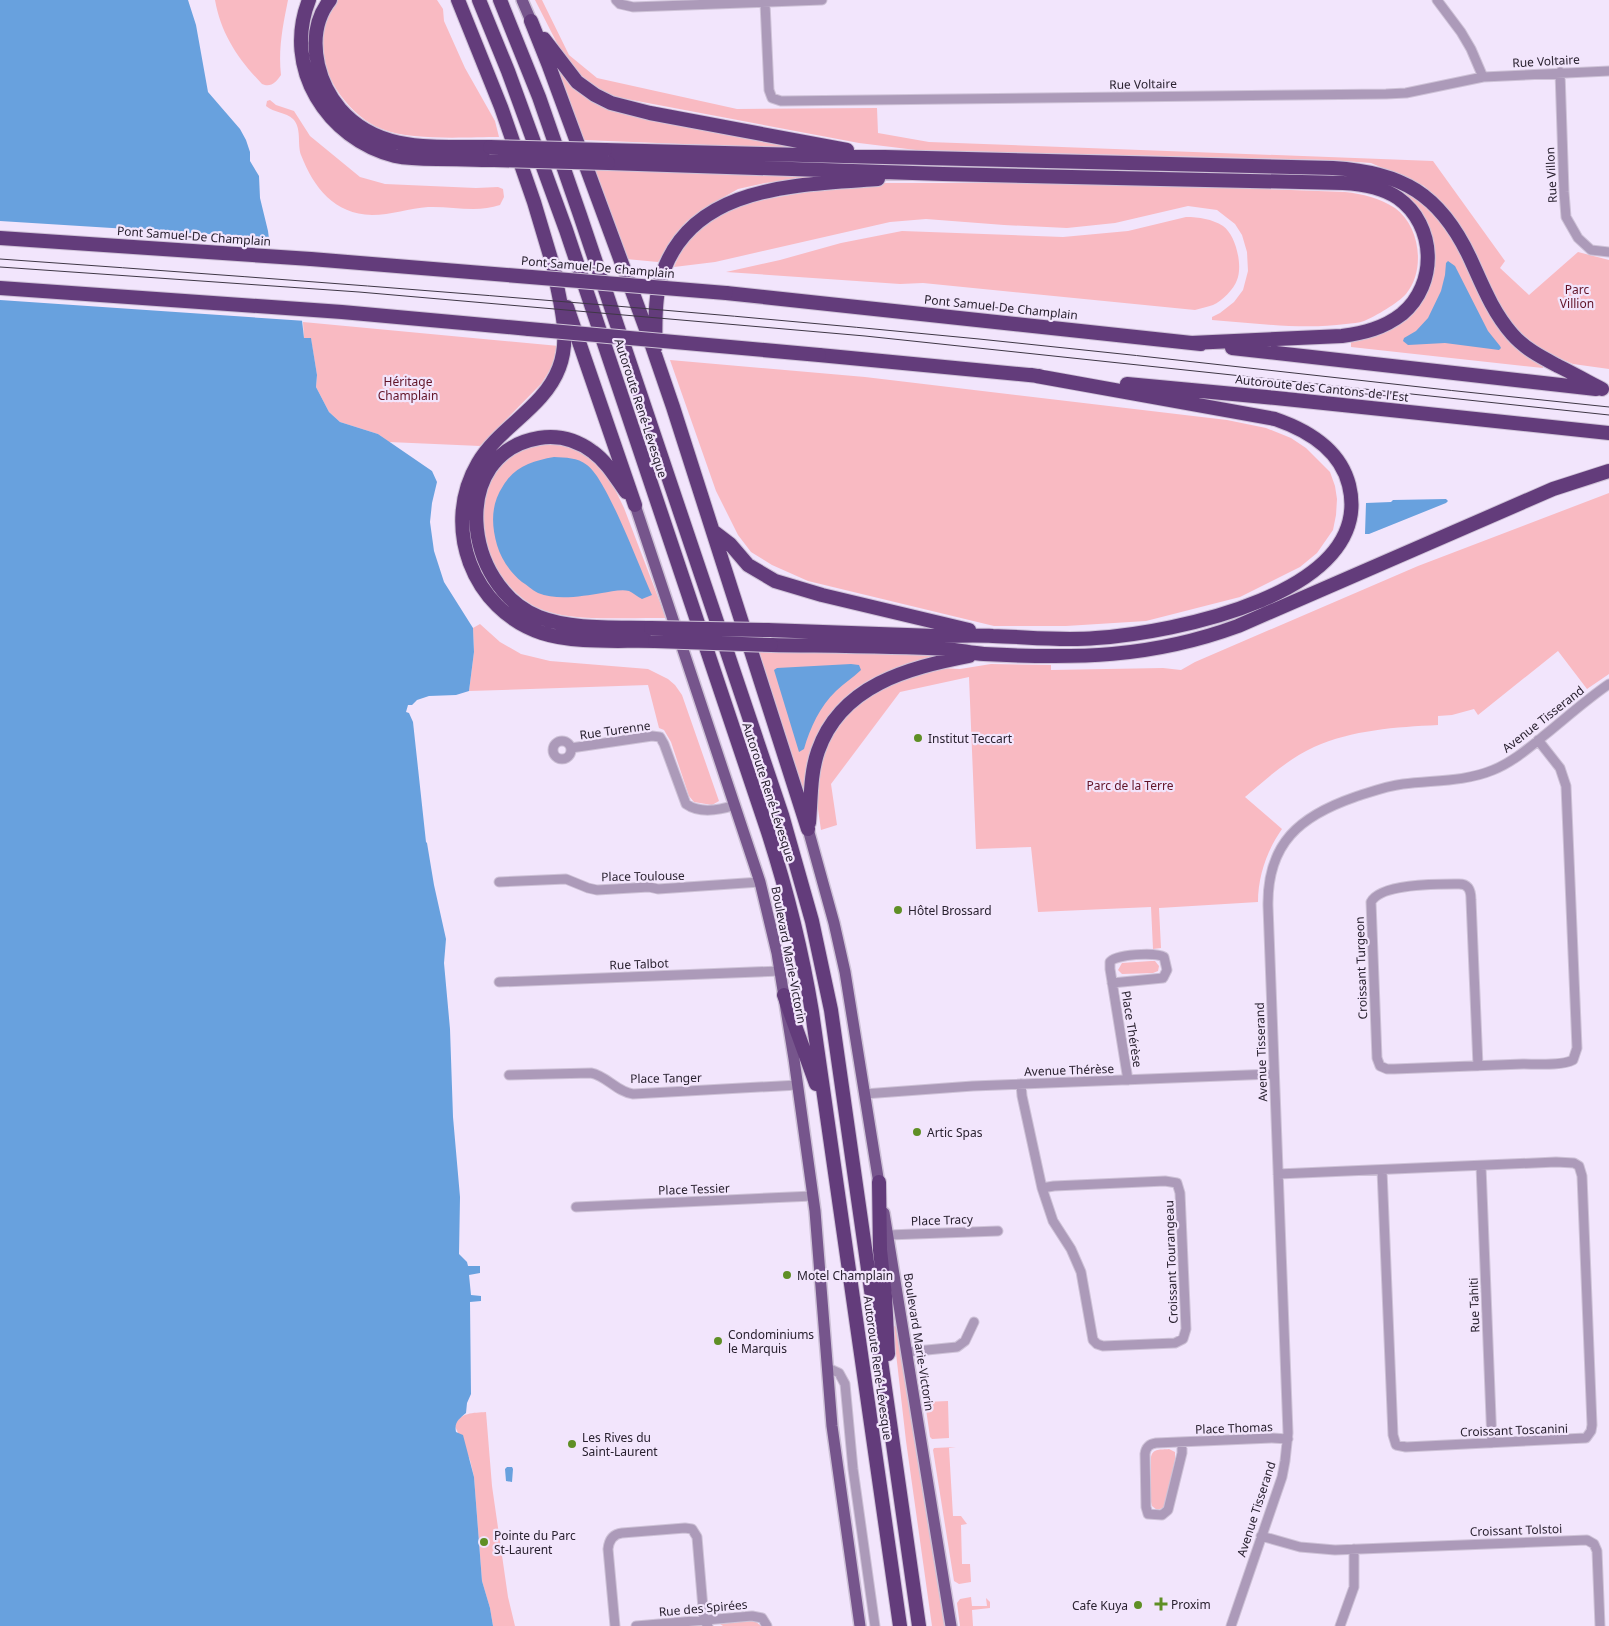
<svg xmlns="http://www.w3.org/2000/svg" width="1609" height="1626" viewBox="0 0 1609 1626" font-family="'Noto Sans',sans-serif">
<rect width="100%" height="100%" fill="#f2e5fc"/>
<!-- green -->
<path fill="#f9bac2" d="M215 0H288C283 25 278 49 281 75 276 82 271 88 262 84 238 59 221 34 215 0Z
M336 0H437L443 9 444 21 465 68 495 121 499 137C466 137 412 141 382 129 350 117 318 73 322 39 323 24 329 13 336 0Z
M535 0H542L569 55 597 78 737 109 877 108 878 133 929 142 1433 161 1505 261 1500 268 1529 295 1578 252 1609 260V369L1573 364 1543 351 1522 334 1502 312 1446 209 1424 186 1371 163 1329 160 916 150 859 143 616 97 602 91 576 73 563 55Z
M557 65 586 96 809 149 583 140 555 67Z
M270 100 276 105 294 111 310 136 360 177 385 184 476 188 498 187 503 189 504 197 500 205C477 213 452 206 428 207 410 208 391 215 372 215 334 214 314 188 301 155 297 144 302 128 293 119 286 112 274 113 266 106L267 101Z
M593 168 819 174V177L765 183 738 189 703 209 686 222 658 262 626 259Z
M872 183H1025L1213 187 1345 192C1363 194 1379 198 1395 208 1420 226 1426 270 1406 294 1398 303 1376 316 1364 321 1359 323 1352 323 1346 324 1302 330 1256 323 1212 320V317L1220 313 1234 302 1243 290 1248 271 1247 252 1242 235 1235 224 1217 210 1188 206 1115 223 1067 228 1004 225 926 219 890 222 715 262 674 267 680 253 692 235 723 212 750 203 767 199 830 188Z
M1404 188 1432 209 1454 239 1474 282 1543 365V368L1351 347V340C1368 331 1384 321 1401 311 1408 307 1416 304 1421 299 1428 293 1431 283 1432 275 1439 242 1427 213 1401 192Z
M1186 217C1199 217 1212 219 1223 226 1236 235 1243 266 1237 280 1234 289 1222 301 1213 305 1208 307 1201 308 1195 310L923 283 900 284 726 272 780 260 841 243 902 231 1063 237 1128 231Z
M303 322 559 346 552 367 541 384 480 446 389 442 378 434 340 422 329 412 316 387 317 375 311 339 304 338Z
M670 360 865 377 1227 420 1266 428 1291 438 1306 448 1330 472 1335 486 1337 499 1336 515 1333 530 1317 553 1300 567 1240 597 1146 621 1066 626H994L808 581 772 565 751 552 738 535 716 491Z
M547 441 581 451 603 468 612 483 624 508 666 618C629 617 571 623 538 608 519 600 489 567 484 547 478 521 483 476 505 458 514 451 535 445 547 441Z
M1609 493V674L1587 689 1558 651 1478 715 1474 709 1452 715 1438 716V725C1396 727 1352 730 1314 747 1288 759 1266 779 1245 797L1282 829C1267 850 1258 876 1258 902L1159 908 1161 948 1153 949 1151 907 1038 912 1031 847 976 849 969 677 900 692 831 784 837 825 821 830 816 795 818 775 829 740 855 703 891 681 940 668 960 669 991 664 1051 665V670L1163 668 1181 670 1195 662 1418 566Z
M480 624 500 642 521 654 550 661 648 669 668 679 675 685 682 695 719 801 712 805 694 802 689 796 671 742 664 730 659 728 648 685 469 691 474 652 473 628Z
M757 648 937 653 938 656C894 668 854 678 828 718 821 727 815 737 812 748 808 763 808 779 806 794L803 795Z
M1151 961H1155L1159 966 1158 971 1153 973 1122 974 1118 970 1122 963Z
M894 1326 897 1327 946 1626H932L906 1441 893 1327Z
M948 1401 949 1438 932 1439 930 1437 925 1402Z
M486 1412 492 1486 508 1597 515 1626H493L490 1608 482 1581 474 1477 470 1460 455 1426C459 1412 474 1413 486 1412Z
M956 1447 949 1448 953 1516H961L967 1524 961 1525 962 1564H970L971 1582 959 1584 954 1581 933 1450 934 1448Z
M1169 1449 1175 1452V1459L1166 1503 1163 1508 1157 1510 1152 1506 1151 1502V1457C1153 1448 1161 1450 1169 1449Z
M971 1597 972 1606H987L986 1598 990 1602V1608L972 1610 973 1626H960L957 1603 960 1599Z
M750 1621H755L761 1626H723L720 1624Z"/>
<!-- water -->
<path fill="#68a1de" d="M0 0H188L196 25 208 92 240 129 246 140 250 152V161L259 176 260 198 268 231 271 255 299 294 304 338H311L317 375 316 387 329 412 340 422 378 434 432 471 437 482 432 503 430 522 434 551 444 582 473 628 474 652 469 691 456 695 429 696 417 700 412 705H408L406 712 409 713 413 722 426 842 427 843 434 885 446 939 444 963 450 1029 453 1117 460 1197 459 1254 467 1262 468 1266H480V1273L469 1275 471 1295 481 1296V1301L470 1302 471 1394 467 1403 466 1413C459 1419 454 1422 456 1432L463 1435 474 1477 482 1581 490 1608 493 1626H0Z
M1448 261 1455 266 1488 331 1500 346 1501 348 1499 350 1445 343 1408 345 1403 341 1404 338 1416 331 1428 318 1441 291 1445 275 1446 263Z
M554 457C566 458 577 457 587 465 607 479 640 569 652 595L642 599C638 597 633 593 629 591 621 589 610 592 602 593 583 596 557 601 538 593 532 590 527 585 522 582 510 572 501 559 497 545 491 524 491 504 503 486 515 466 532 461 554 457Z
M1446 499 1448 501 1446 503 1369 534H1365L1366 503 1391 502 1393 500Z
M851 664 859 665 861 670C853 678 844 683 836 691 820 706 810 728 804 749L799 752 774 670 777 668Z
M507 1467H512L513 1469 512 1482 506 1481 505 1469Z"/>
<!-- pier -->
<path fill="#f2e5fc" d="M0 221 271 238 273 254 301 293 306 321 0 300Z"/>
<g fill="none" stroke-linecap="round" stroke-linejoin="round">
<!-- minor casing -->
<g stroke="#cec2d7" stroke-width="11">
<path id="minor" d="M616 0 620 4 633 7 822 0
M1437 0 1461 32 1471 49 1483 77
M765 3 769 90 772 98 781 101 1386 94 1406 93 1483 77 1609 71
M1560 72 1564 192 1566 217 1578 238 1591 250 1609 252
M553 750a9 9 0 1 1 18 0a9 9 0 1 1-18 0Z
M571 748 652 736 660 737 664 744 686 804C700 814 720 810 735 805
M499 882 566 879 588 888 597 890 649 887 658 889 760 882
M499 982 780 971
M1112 983 1163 978 1167 970 1164 957C1156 952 1115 954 1110 962V969L1128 1080
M1478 1066 1471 900C1471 891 1469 884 1459 884 1439 884 1381 883 1371 902L1377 1058 1380 1066 1387 1069H1394C1437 1067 1480 1066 1523 1064 1536 1064 1562 1066 1573 1060L1577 1048 1566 786 1560 768 1538 740
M509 1075 591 1073C607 1076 617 1092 633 1094L798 1085
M1021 1084 1022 1096 1042 1188 1053 1221 1071 1249 1081 1272 1093 1340 1097 1344 1103 1346 1175 1343 1183 1339 1186 1329 1180 1193 1177 1183 1165 1181 1054 1186 1042 1188
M864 1094 973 1086 1274 1074
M1481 1166 1492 1443
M1278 1174 1556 1162 1574 1163 1579 1166 1582 1176 1592 1425 1591 1431 1586 1438 1406 1447 1396 1445 1393 1435 1382 1170
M576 1207 813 1196
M888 1235 998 1231
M907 1352 957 1347 965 1341 974 1322
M828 1368 839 1373 845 1384 853 1469 875 1626
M1182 1442V1453L1168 1510 1162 1515 1148 1514 1146 1507 1145 1454C1146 1447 1149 1444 1156 1443L1272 1438 1288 1439
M1261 1536 1300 1547 1335 1550 1587 1540 1594 1544 1597 1551 1600 1626
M615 1626 608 1549C609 1540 613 1534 622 1533L685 1528 692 1529 697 1537 704 1620 708 1626
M636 1626 752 1616 762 1618 767 1626
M1231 1626 1282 1477 1285 1461 1288 1433 1268 906C1267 843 1300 816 1355 797 1371 792 1386 786 1403 784 1434 780 1464 782 1493 770 1513 762 1530 747 1546 734 1567 717 1587 699 1609 684
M1340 1626 1354 1587V1549"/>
</g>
<!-- major casing -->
<g stroke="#cec2d7" stroke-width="14">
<path id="major" d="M522 0 531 21
M635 505 760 882 777 953 794 1059 815 1211 832 1426 860 1626
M808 829 834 923 845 972 880 1190
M884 1213 951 1626"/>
</g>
<!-- highway casing -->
<g stroke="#cec2d7" stroke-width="16">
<path id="highway" d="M309 0C282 68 327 139 395 156 409 159 423 159 437 159 456 159 475 160 494 160
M330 0C315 19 313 42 318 65 322 82 329 96 340 109 379 154 436 146 490 147
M458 0 501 107 534 202 557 279
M479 0 508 71 566 230 768 832C787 891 802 951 812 1012L900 1626
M500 0 539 97 580 215 782 815 812 921 831 1010 919 1626
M531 21 549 66 649 337 673 407 808 829
M544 39 577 82 595 95 611 103 650 113 847 150
M605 150 1333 168C1402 172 1440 194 1470 258 1482 284 1492 311 1512 334 1525 349 1541 357 1558 366 1573 373 1587 382 1602 389
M608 163 943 174 1343 183C1362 184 1382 187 1398 198 1436 225 1438 284 1402 314 1384 328 1364 333 1342 336L1191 343
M0 238 311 259
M554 271C560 303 571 337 559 368 544 408 499 427 478 463 441 526 472 610 542 633 576 644 620 640 655 641
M0 288 342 312 529 329
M726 293 1201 344
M567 307 635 505
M655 348C656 327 654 306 659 286 683 185 794 185 878 179
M1232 348 1596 389
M819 355 1039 376
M1127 384 1276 398 1609 433
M626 492C616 478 607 462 593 452 577 440 558 435 539 438 449 453 462 586 539 617 572 630 616 627 651 628
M713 531 730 544 748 565 775 581 822 595 969 630
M767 630C823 632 879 634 935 636 954 636 974 635 993 636 1028 637 1061 641 1096 638 1171 633 1376 594 1349 485 1340 449 1307 430 1275 419L1031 375
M771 645C830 646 888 646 946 649 959 650 971 653 984 654 1075 659 1151 658 1238 626L1553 489 1609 471
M809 823C811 800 810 774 818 751 841 685 908 668 969 656
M784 995 816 1084
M879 1182 880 1250 885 1296 888 1354"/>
</g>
<!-- minor -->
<use href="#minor" stroke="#ac9ab9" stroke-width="9"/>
<!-- major -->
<use href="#major" stroke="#76558c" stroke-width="11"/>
<!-- highway -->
<use href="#highway" stroke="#633c7b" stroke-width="14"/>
<!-- tram -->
<path stroke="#3f3746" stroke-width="1" d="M0 259C327 282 653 307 979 339 1189 360 1399 386 1609 407
M0 267 359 292 865 336 1609 415"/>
<!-- highway-bridge casing -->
<g stroke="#cec2d7" stroke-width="16" stroke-linecap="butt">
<path id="highway-bridge" d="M490 147 605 150
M494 160 608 163
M311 259 726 293
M529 329 819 355
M651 628 767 630
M655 641 771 645"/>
</g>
<!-- highway-bridge -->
<use href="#highway-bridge" stroke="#633c7b" stroke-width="14"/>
</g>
<!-- markers -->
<g fill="#5f8f25" stroke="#f2e5fc" stroke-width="2">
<circle cx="918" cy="738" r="5"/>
<circle cx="898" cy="910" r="5"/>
<circle cx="917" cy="1132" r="5"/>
<circle cx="787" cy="1275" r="5"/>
<circle cx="718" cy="1341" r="5"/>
<circle cx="572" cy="1444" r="5"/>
<circle cx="484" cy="1542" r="5"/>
<path d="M1158.5 1596.5h5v5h5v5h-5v5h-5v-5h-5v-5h5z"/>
<circle cx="1138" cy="1605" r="5"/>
</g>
<g text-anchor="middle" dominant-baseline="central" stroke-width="4.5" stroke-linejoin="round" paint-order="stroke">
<!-- street labels -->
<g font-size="12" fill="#29212f" stroke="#f2e5fc">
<text transform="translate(1546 61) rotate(-3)">Rue Voltaire</text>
<text transform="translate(1143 84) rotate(-1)">Rue Voltaire</text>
<text transform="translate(1551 175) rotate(-93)">Rue Villon</text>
<text transform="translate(194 236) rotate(4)">Pont Samuel-De Champlain</text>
<text transform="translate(598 267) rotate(5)">Pont Samuel-De Champlain</text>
<text transform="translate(1001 307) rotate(6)">Pont Samuel-De Champlain</text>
<text transform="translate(1322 388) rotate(6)">Autoroute des Cantons-de-l'Est</text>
<text transform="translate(641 408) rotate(72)">Autoroute René-Lévesque</text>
<text transform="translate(1543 719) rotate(-38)">Avenue Tisserand</text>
<text transform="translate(615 730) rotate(-8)">Rue Turenne</text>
<text transform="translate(769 792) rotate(72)">Autoroute René-Lévesque</text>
<text transform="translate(643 876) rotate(-1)">Place Toulouse</text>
<text transform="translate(789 955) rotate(79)">Boulevard Marie-Victorin</text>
<text transform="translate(639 964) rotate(-2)">Rue Talbot</text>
<text transform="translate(1361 968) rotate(-92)">Croissant Turgeon</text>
<text transform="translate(1132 1029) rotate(81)">Place Thérèse</text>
<text transform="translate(1261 1052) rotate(-92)">Avenue Tisserand</text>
<text transform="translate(1069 1070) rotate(-2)">Avenue Thérèse</text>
<text transform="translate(666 1078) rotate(-1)">Place Tanger</text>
<text transform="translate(694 1189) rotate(-2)">Place Tessier</text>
<text transform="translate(942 1220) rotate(-2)">Place Tracy</text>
<text transform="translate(1171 1262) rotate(-92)">Croissant Tourangeau</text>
<text transform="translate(1474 1305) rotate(-92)">Rue Tahiti</text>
<text transform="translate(919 1342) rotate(81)">Boulevard Marie-Victorin</text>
<text transform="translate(878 1368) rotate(82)">Autoroute René-Lévesque</text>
<text transform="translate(1234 1428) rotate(-2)">Place Thomas</text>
<text transform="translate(1514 1430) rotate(-2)">Croissant Toscanini</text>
<text transform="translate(1256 1509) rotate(-72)">Avenue Tisserand</text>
<text transform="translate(1516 1530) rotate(-2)">Croissant Tolstoi</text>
<text transform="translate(703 1608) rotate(-5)">Rue des Spirées</text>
</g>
<!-- park labels -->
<g font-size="12" fill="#611327" stroke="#f2e5fc">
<text x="1577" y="289">Parc<tspan x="1577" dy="14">Villion</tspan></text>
<text x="408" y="381">Héritage<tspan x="408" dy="14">Champlain</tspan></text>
<text x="1130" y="785">Parc de la Terre</text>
</g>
<!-- poi labels -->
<g font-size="12" fill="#29212f" stroke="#f2e5fc" text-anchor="start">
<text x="928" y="738">Institut Teccart</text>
<text x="908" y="910">Hôtel Brossard</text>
<text x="927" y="1132">Artic Spas</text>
<text x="797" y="1275">Motel Champlain</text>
<text x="728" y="1334">Condominiums<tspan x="728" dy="14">le Marquis</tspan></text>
<text x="582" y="1437">Les Rives du<tspan x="582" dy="14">Saint-Laurent</tspan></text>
<text x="494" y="1535">Pointe du Parc<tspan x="494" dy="14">St-Laurent</tspan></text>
<text x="1171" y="1604">Proxim</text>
<text x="1128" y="1605" text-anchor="end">Cafe Kuya</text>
</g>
</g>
</svg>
